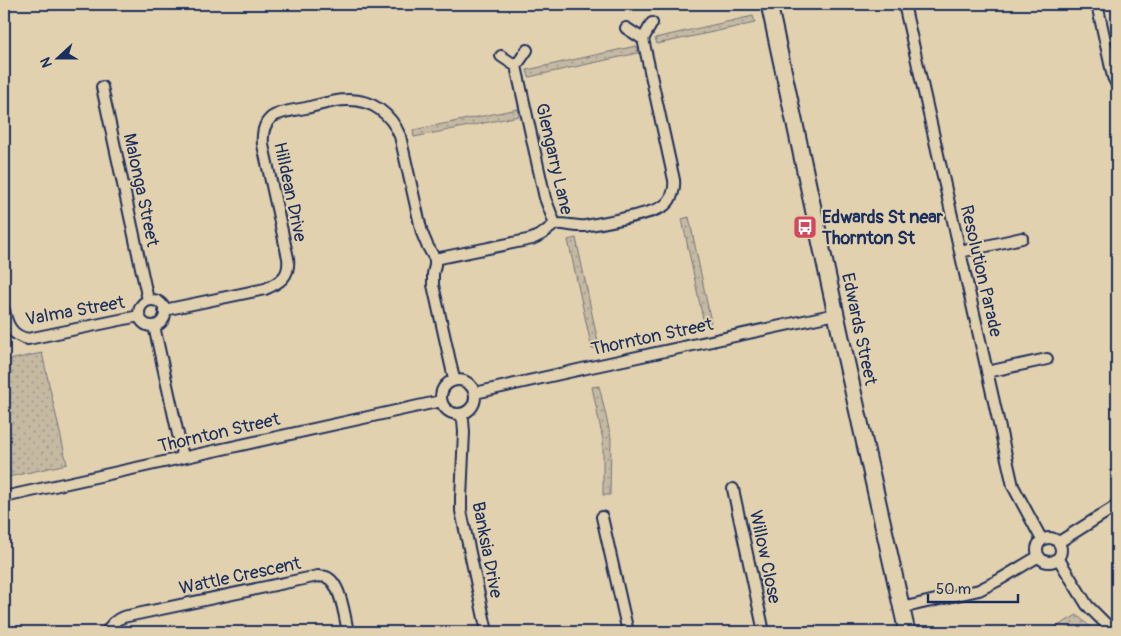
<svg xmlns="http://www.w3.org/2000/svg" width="1121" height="636" viewBox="0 0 1121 636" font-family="Pangolin,sans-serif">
<defs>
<pattern id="grass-dots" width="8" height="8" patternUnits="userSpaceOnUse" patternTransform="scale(1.25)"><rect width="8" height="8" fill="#c5b9a2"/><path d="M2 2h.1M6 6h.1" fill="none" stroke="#9f9787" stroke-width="1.8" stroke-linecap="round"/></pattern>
</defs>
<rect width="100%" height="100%" fill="#e2d1ae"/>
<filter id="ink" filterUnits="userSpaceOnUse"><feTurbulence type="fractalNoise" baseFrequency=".02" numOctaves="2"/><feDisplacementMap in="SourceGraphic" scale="10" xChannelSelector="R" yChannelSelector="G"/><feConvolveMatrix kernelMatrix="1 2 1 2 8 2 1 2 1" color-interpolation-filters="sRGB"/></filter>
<g filter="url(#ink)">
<!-- grass -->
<path fill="url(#grass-dots)" stroke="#707480" d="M753 16 755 23 657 44 655 38Z
M636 46 638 53 529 77 527 70Z
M518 109 519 116 414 137 413 130Z
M689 217 711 322 704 324 682 219Z
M576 238 599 347 592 349 568 240Z
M42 353 67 464 4 478V361Z
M599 386 611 438 610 495H603V440L592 387Z
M1077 615 1096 632H1047Z"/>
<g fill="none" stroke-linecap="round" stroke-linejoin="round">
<!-- street casing -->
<g stroke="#1b2f5e" stroke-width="14">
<path id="street" d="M904 4 1013 486 1042 540
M1097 4 1113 77 1117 85
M626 28 643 39 652 23
M501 56 516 66 527 50
M516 66 545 198 555 224
M102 87 148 300
M555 224C565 223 575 227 585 226 601 223 655 214 665 205 672 199 675 189 674 180L643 39
M960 252 1022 238
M435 259 532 239 542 234 555 224
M139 313a13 13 0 1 1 26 0a13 13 0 1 1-26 0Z
M4 310C7 325 12 336 28 339L139 316
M164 310 265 289C281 282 290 276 288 258L263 145C262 134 263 124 272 117 281 111 296 110 306 108 319 105 333 100 347 100 372 99 391 114 400 136L422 233 427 245 435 259V265L433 274V285L454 379
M154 326 183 457
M987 372 1047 359
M441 397a17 17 0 1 1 34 0a17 17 0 1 1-34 0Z
M475 393 591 367 836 314
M460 414 463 420 464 432 461 498V511L487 632
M733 489 764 632
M4 497 441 401
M602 517 628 632
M1037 550a12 12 0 1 1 24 0a12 12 0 1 1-24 0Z
M1059 542 1113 508 1117 503
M1058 558 1087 605 1107 625 1116 632
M901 608 979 590 999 580 1039 556
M107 632C111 624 115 620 123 617L318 576C321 577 324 576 326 577 341 582 345 619 348 632"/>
</g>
<!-- secondary casing -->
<g stroke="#1b2f5e" stroke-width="19">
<path id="secondary" d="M769 4 840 333 907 632"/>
</g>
<!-- street -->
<use href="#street" stroke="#e2d1ae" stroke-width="10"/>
<!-- secondary -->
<use href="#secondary" stroke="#e2d1ae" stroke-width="15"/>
</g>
</g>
<!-- icons -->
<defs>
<g id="bus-square" transform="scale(1.25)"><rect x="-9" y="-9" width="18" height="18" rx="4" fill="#d1495b" stroke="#e2d1ae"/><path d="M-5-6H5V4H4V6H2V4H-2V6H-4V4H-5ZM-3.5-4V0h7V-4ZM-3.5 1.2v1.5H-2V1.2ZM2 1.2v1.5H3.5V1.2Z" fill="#fff"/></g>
</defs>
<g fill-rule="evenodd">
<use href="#bus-square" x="805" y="227"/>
</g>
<g text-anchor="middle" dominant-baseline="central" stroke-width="4" stroke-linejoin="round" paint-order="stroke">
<!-- street labels -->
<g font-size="18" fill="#1b2f5e" stroke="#e2d1ae">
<text transform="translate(554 159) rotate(77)">Glengarry Lane</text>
<text transform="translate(141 190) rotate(78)">Malonga Street</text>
<text transform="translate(290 192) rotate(78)">Hilldean Drive</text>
<text transform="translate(981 271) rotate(77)">Resolution Parade</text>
<text transform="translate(75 311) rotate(-10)">Valma Street</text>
<text transform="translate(859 329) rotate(78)">Edwards Street</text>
<text transform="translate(652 337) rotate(-12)">Thornton Street</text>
<text transform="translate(219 433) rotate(-13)">Thornton Street</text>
<text transform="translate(487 550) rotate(79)">Banksia Drive</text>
<text transform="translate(765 557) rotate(78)">Willow Close</text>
<text transform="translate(240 576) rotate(-12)">Wattle Crescent</text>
</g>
<!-- poi labels -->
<g font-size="18" font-weight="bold" fill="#1b2f5e" stroke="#e2d1ae" text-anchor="start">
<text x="822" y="217">Edwards St near<tspan x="822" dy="21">Thornton St</tspan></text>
</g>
</g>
<!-- margin -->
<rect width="1121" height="636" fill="none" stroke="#e2d1ae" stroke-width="20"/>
<rect x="10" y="10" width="1101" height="616" fill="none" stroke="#1b2f5e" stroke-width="2" filter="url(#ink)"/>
<!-- north arrow -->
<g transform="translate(58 58) rotate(249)" stroke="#e2d1ae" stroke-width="4" paint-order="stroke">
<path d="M0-4L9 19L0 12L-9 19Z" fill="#1b2f5e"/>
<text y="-8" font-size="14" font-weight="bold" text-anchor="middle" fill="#1b2f5e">N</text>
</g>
<!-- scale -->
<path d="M928 594v8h90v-8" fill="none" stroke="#1b2f5e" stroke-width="2.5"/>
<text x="936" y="594" font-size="15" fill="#1b2f5e" stroke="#e2d1ae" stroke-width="4" paint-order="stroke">50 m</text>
</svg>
